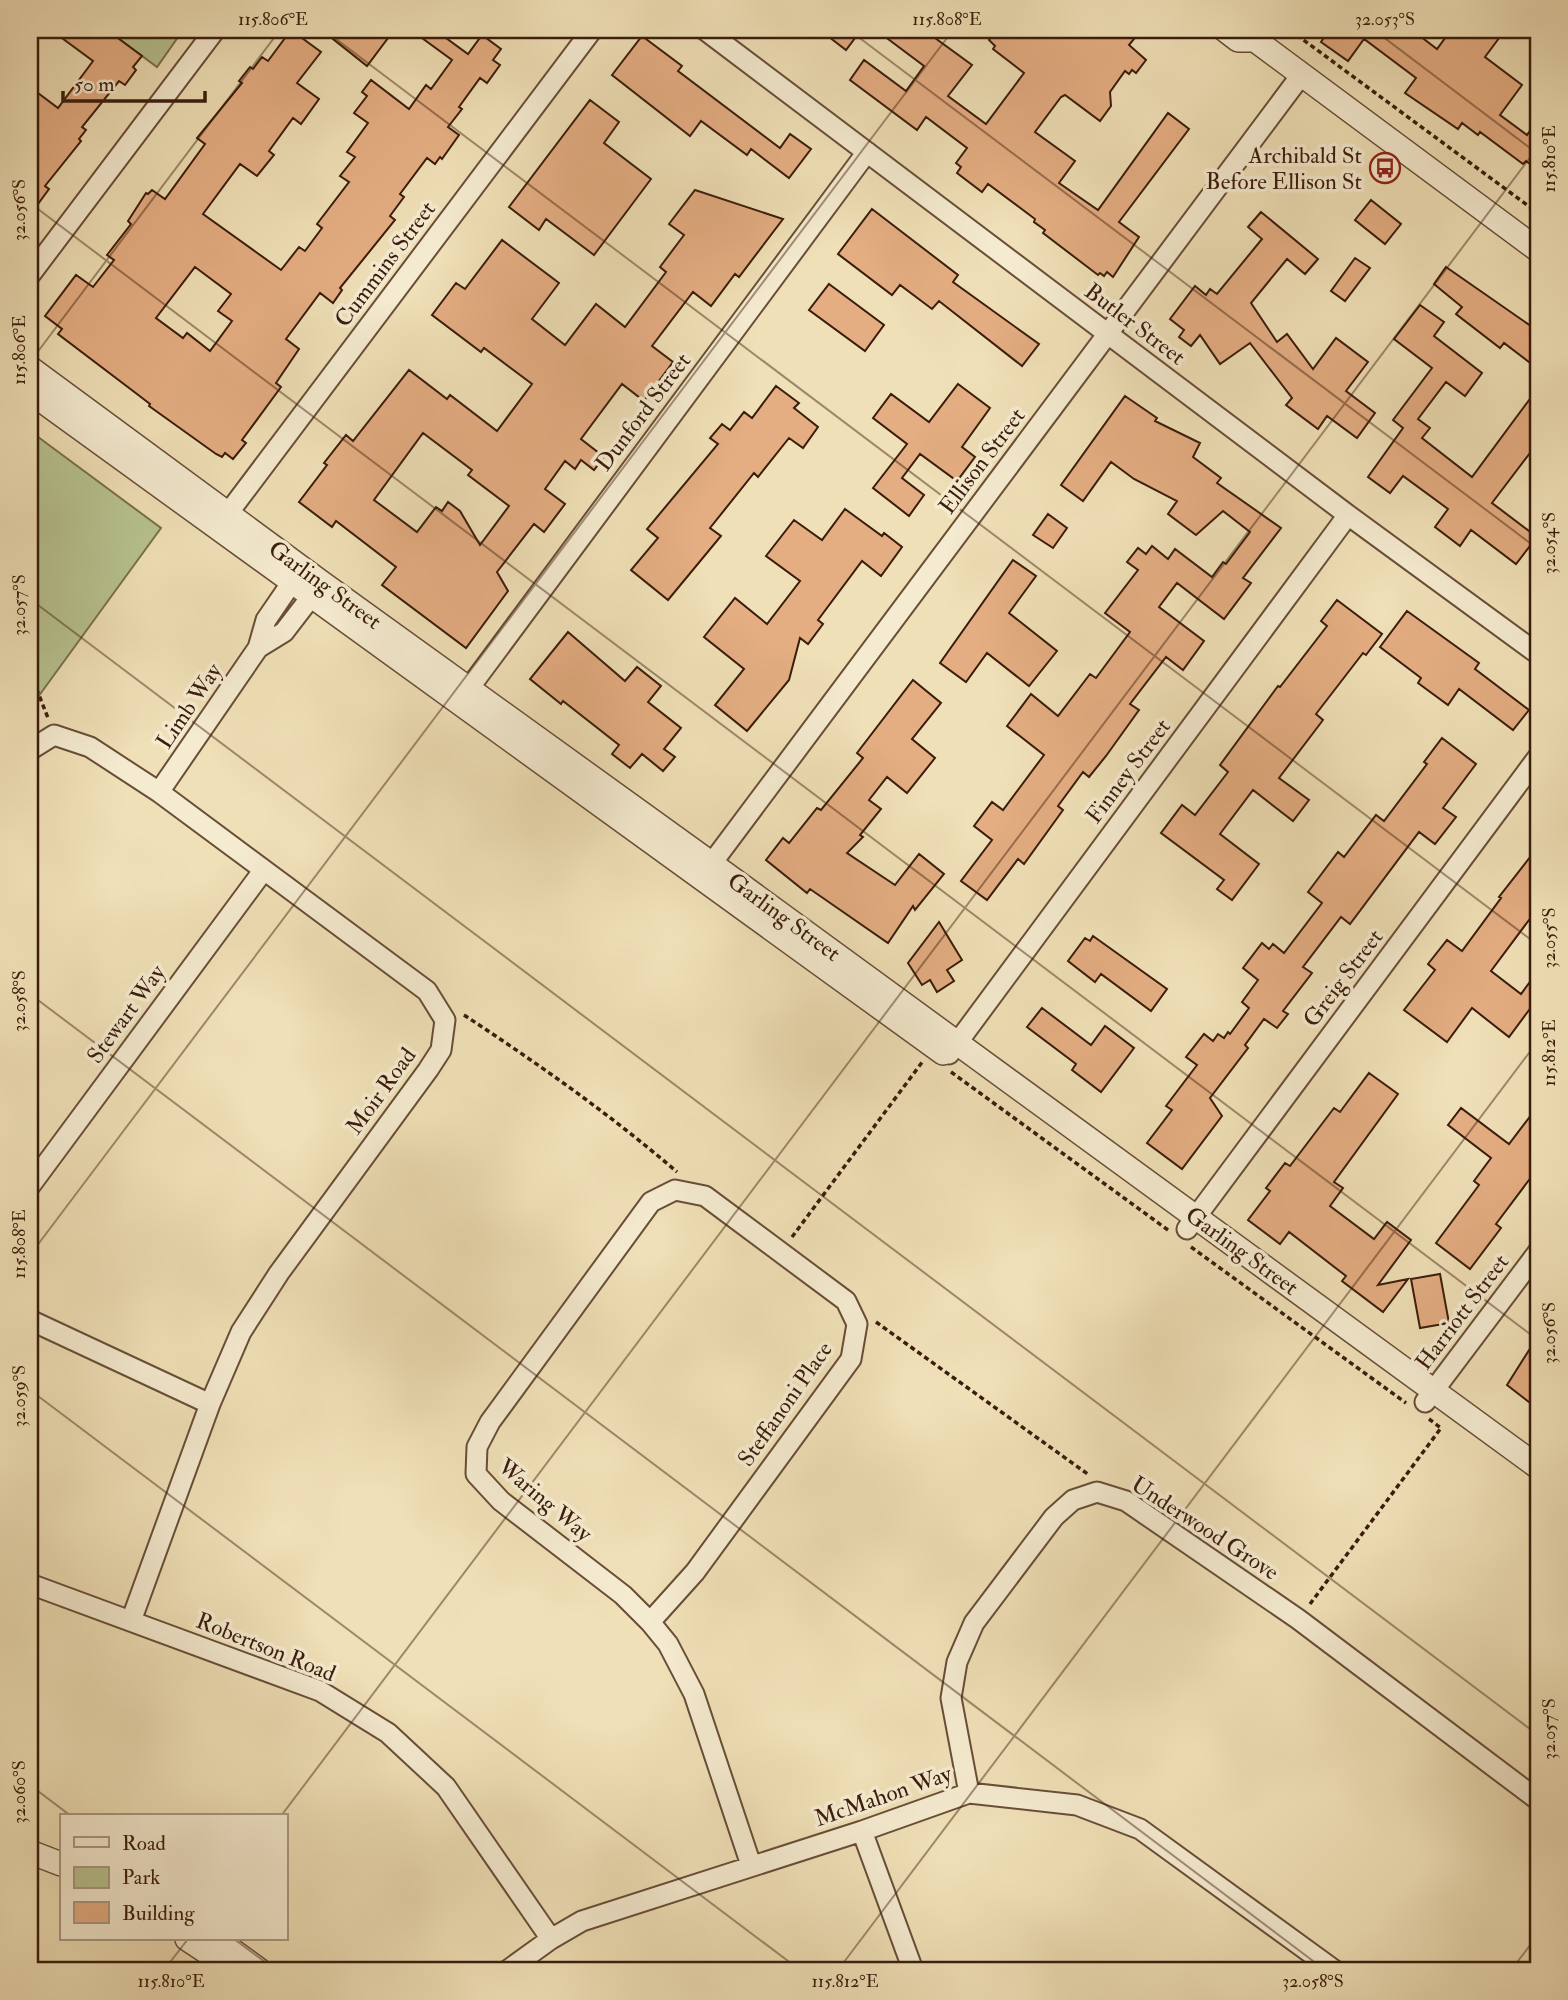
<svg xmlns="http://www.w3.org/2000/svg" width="1568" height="2000" viewBox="0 0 1568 2000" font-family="'IM FELL Double Pica',serif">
<rect width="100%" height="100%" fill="#f0e0b7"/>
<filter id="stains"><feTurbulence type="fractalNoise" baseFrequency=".00286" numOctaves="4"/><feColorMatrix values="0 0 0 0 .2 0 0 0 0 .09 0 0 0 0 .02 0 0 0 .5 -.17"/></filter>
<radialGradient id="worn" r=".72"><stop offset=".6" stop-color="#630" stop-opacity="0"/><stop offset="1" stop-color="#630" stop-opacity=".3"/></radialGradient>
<!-- green -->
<path fill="#b7c390" stroke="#78704e" stroke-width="2" d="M107 30H183L157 67Z
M30 431 161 528 30 708Z"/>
<!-- building -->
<path fill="#e4ad82" stroke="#3a1c0c" stroke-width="2" fill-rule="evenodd" d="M51 30H107L142 56 133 67 136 70 125 85 119 81 82 127 86 130 79 139 81 141 45 186 49 189 30 215V87L58 108 93 61Z
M291 30 321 52 297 83 319 99 301 124 293 118 269 151 274 155 257 176 240 164 203 214 281 270 299 247 305 251 322 228 317 224 349 182 340 176 355 157 347 152 368 123 354 113 367 96 362 92 371 80 409 109 426 85 431 89 452 60 411 30H435L468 54 482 35 501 49 493 60 500 65 487 83 480 78 459 107 462 109 448 127 459 135 442 159 440 157 435 164 427 158 400 194 404 197 390 216 395 220 340 288 342 290 333 303 320 293 286 339 299 349 276 383 281 387 242 440 246 443 233 459 225 453 222 457 216 454 149 406 150 404 137 394 58 334 62 329 45 316 76 275 93 287 114 260 107 255 131 224 128 221 146 193 148 194 152 190 165 199 205 144 197 138 242 83 239 81 250 67 253 69 262 57 268 61ZM195 267 231 294 218 311 232 321 210 351 187 333 183 338 156 318Z
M340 30H394L367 66 333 39Z
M820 30H861L846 50Z
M876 30H924L972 65 948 96 986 124 1024 73 993 49 995 46 989 40 997 30H1048L1056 36 1061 30H1122L1134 39 1129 45 1146 60 1136 73 1132 70 1129 74 1125 71 1110 92 1111 106 1100 121 1065 95 1061 97 1035 132 1075 161 1059 183 1098 210 1168 113 1189 129 1119 222 1139 237 1113 277 1107 272 1104 276 1100 273 1098 275 1043 233 1045 230 1034 222 1035 219 988 184 982 192 957 173 961 167 956 163 967 148 926 117 917 130 850 80 864 60 906 91 924 66Z
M1329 30H1412L1437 49 1451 30H1505L1485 57 1522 85 1500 115 1527 135 1538 119V170L1526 161 1523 164 1480 132 1478 135 1462 123 1458 129 1405 93 1416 78 1364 39 1348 61 1321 42Z
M642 36 682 66 678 71 780 148 790 134 811 149 789 178 751 149 747 155 701 121 690 136 612 75Z
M590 100 619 122 604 143 651 179 594 255 546 219 539 230 509 207Z
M695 190 783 219 739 277 735 274 711 306 693 292 652 346 673 362 644 401 622 384 581 439 604 457 594 470 581 460 575 469 565 461 545 489 565 504 544 532 534 524 497 572 508 591 466 648 382 585 396 567 336 521 332 527 299 502 327 465 324 463 346 435 353 441 409 370 447 399 450 395 497 431 532 384 484 348 481 352 432 315 456 283 465 289 502 240 559 283 532 319 565 345 596 304 625 327 666 272 660 267 684 235 669 224ZM423 433 472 470 468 475 509 506 480 545 460 511 448 502 442 511 436 507 417 532 374 500Z
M1371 200 1401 224 1385 244 1355 220Z
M872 209 958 275 953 282 1039 344 1022 366 939 301 932 309 900 285 892 295 838 254Z
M1261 212 1318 259 1305 274 1287 259 1251 303 1277 342 1287 334 1313 369 1336 338 1368 362 1346 391 1375 413 1357 438 1327 416 1318 429 1286 405 1292 398 1250 343 1220 364 1200 335 1191 346 1179 337 1184 330 1170 319 1195 286 1206 295 1210 289 1217 294 1262 239 1248 227Z
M1355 258 1370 268 1345 301 1331 291Z
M1446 267 1538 331V369L1504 343 1500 348 1456 314 1462 307 1434 284Z
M829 284 884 325 865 351 809 310Z
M1420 305 1444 322 1434 336 1482 373 1465 396 1446 382 1418 419 1430 428 1422 438 1472 477 1538 388V437L1531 447 1533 449 1492 503 1537 537 1516 564 1471 530 1460 546 1435 527 1448 509 1403 476 1390 493 1368 477 1403 428 1393 420 1432 368 1394 339Z
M958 384 990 408 962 447 975 457 957 481 920 454 902 478 924 495 909 516 873 488 907 444 873 418 891 394 929 422Z
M776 386 799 403 794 408 818 427 803 448 789 438 758 477 754 473 710 528 721 536 668 600 631 570 658 538 647 529 718 444 710 438 722 424 730 430 744 412 752 418Z
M1125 396 1157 418 1155 421 1200 443 1193 457 1221 478 1217 483 1281 528 1243 578 1251 583 1224 619 1177 583 1159 607 1204 641 1183 670 1166 657 1130 704 1139 710 1106 756 1089 777 1083 772 1058 806 1063 810 1024 864 1018 859 987 900 961 881 992 840 974 826 992 802 1003 810 1044 755 1007 726 1031 694 1058 716 1090 674 1096 678 1130 632 1105 613 1138 570 1127 562 1138 548 1146 554 1152 546 1168 559 1175 549 1212 577 1223 562 1226 564 1250 532 1223 511 1196 535 1168 514 1177 501 1134 479 1111 462 1083 501 1061 485Z
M845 509 882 536 884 533 902 547 881 576 862 561 818 620 823 624 808 644 800 638 789 680 747 731 715 705 744 669 704 637 735 598 767 624 800 581 766 556 794 520 822 540Z
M1048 514 1067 528 1053 548 1033 535Z
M1013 560 1036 576 1009 613 1057 651 1029 686 987 653 966 682 940 663Z
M1337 600 1382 634 1366 655 1363 653 1316 714 1323 720 1279 778 1309 800 1293 821 1253 790 1220 834 1259 864 1232 900 1217 889 1224 880 1161 833 1182 805 1195 815 1228 772 1220 765 1278 686 1280 687 1327 626 1321 621Z
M1407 611 1479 663 1475 669 1529 710 1513 730 1459 689 1448 705 1418 683 1421 678 1380 647Z
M568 632 625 681 637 667 661 686 648 702 681 728 664 749 675 757 663 771 642 754 630 768 612 754 619 745 563 701 561 704 530 679Z
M913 680 941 703 912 739 935 758 907 793 887 777 869 800 881 809 860 835 863 837 847 853 895 885 919 854 944 874 915 910 913 906 888 943 810 889 807 893 766 860 783 838 789 843 817 808 821 810 863 758 857 753Z
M1442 738 1476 764 1443 808 1456 817 1435 844 1419 832 1350 924 1341 917 1303 967 1312 973 1283 1011 1288 1014 1277 1028 1264 1019 1245 1045 1248 1048 1210 1098 1222 1116 1182 1169 1147 1143 1172 1110 1166 1106 1197 1065 1186 1057 1204 1034 1213 1041 1218 1034 1224 1038 1228 1032 1230 1034 1249 1008 1242 1002 1258 980 1243 968 1262 943 1269 949 1273 944 1284 953 1322 903 1308 892 1338 852 1344 857 1376 815 1384 821 1427 764 1424 762Z
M1538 847V926L1529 920 1491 971 1521 994 1538 971V998L1509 1037 1472 1008 1447 1042 1404 1010 1435 970 1428 964 1447 940 1462 951 1501 898 1499 897Z
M939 922 962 960 947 970 954 981 937 992 930 980 922 985 908 963Z
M1093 936 1167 989 1151 1011 1101 974 1095 982 1068 961 1085 938 1090 941Z
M1042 1008 1091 1045 1105 1026 1134 1048 1101 1092 1072 1070 1076 1064 1027 1027Z
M1369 1073 1398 1094 1334 1182 1343 1188 1330 1206 1374 1239 1387 1222 1411 1240 1378 1285 1408 1279 1383 1312 1342 1281 1346 1276 1289 1232 1280 1244 1248 1220 1270 1191 1266 1188 1285 1163 1290 1166 1334 1108 1340 1112Z
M1538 1106V1168L1496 1224 1501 1228 1470 1269 1436 1243 1479 1185 1474 1181 1491 1158 1448 1125 1461 1108 1509 1144Z
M1440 1274 1449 1323 1420 1328 1411 1279Z
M1538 1336V1409L1507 1385Z"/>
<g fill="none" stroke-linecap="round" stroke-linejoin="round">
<!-- minor casing -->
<g stroke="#684d37" stroke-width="23">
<path id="minor" d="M705 30 1348 515 1538 654
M30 275 215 30
M220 524 592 30
M258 648 284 632 321 584
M461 699 867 152
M30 750 54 735 90 747 159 792 427 991 445 1020 441 1050 428 1070 279 1273 241 1332 210 1404 131 1621
M159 792 258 648 266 620 301 569
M703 875 1302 74
M949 1054 1348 515
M30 1186 263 871
M1187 1229 1538 757
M30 1320 210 1404
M1425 1402 1538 1252
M30 1584 320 1691 388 1733 446 1787 551 1939
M650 1622 695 1572 851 1359 857 1324 846 1301 705 1196 675 1190 651 1202 490 1422 477 1447 476 1474 501 1501 623 1595 650 1622 668 1644 694 1694 751 1865
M969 1793 951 1698 957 1662 974 1623 1054 1517 1073 1500 1097 1492 1126 1501 1298 1619 1538 1800
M862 1831 913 1970
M508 1970 551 1939 582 1921 862 1831 969 1793 1077 1805 1140 1829 1334 1970"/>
</g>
<!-- tertiary casing -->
<g stroke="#684d37" stroke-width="26">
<path id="tertiary" d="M1225 30 1238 40H1255
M1251 30 1255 40 1538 250
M30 368 322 583 712 864 1538 1467
M30 392 943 1053
M30 1852 61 1864
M187 1939 234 1970
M222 1943 259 1970"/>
</g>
<!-- path -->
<path stroke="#3a1c0c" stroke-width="3.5" stroke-dasharray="5 3.5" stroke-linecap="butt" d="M1290 30 1538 213
M30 683 37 690 48 718
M464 1015C537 1063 611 1115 677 1172
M951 1072 1168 1230
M792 1237 923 1061
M1191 1247 1406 1403
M876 1322 1089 1475
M1310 1604 1441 1428 1429 1419"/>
<!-- minor -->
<use href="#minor" stroke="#f5ebd0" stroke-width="19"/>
<!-- tertiary -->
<use href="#tertiary" stroke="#f5ebd0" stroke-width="23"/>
</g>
<!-- ticks -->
<path fill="none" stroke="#3a1c0c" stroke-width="2" stroke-opacity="0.45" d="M324 30 1538 945M849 30 1538 549M1374 30 1538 154M30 203 1538 1340M30 362 280 30M30 599 1538 1735M30 994 1325 1970M30 1255 953 30M30 1390 800 1970M30 1785 71 1816M281 1816 1538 147M234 1939 276 1970M164 1970 188 1939M838 1970 1538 1041M1511 1970 1538 1935"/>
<!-- icons -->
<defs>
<g id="bus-ring" transform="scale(1.575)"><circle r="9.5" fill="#f5ebd0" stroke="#8f2418" stroke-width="1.5"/><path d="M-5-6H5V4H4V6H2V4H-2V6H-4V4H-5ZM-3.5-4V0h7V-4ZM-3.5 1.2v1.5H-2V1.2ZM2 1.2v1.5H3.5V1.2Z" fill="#8f2418"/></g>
</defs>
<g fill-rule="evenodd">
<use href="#bus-ring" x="1385" y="168"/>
</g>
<g text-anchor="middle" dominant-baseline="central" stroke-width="7" stroke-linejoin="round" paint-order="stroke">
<!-- poi labels -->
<g font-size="23" fill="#3a1c0c" stroke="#f5ebd0" text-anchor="end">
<text x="1362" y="155">Archibald St<tspan x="1362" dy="26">Before Ellison St</tspan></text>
</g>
<!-- street labels -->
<g font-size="23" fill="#3a1c0c" stroke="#f5ebd0">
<text transform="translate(385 264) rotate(-53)">Cummins Street</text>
<text transform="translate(1135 324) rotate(37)">Butler Street</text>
<text transform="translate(643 412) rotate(-53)">Dunford Street</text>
<text transform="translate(982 461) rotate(-53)">Ellison Street</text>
<text transform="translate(325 585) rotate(36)">Garling Street</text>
<text transform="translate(189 706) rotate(-56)">Limb Way</text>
<text transform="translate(1128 771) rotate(-53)">Finney Street</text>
<text transform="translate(784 917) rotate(36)">Garling Street</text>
<text transform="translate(1343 978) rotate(-53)">Greig Street</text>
<text transform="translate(126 1014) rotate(-54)">Stewart Way</text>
<text transform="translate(381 1091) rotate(-54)">Moir Road</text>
<text transform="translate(1242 1251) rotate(36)">Garling Street</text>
<text transform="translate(1462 1312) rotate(-53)">Harriott Street</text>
<text transform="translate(785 1404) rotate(-55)">Steffanoni Place</text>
<text transform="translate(545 1500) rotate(40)">Waring Way</text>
<text transform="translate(1205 1528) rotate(33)">Underwood Grove</text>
<text transform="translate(266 1647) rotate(22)">Robertson Road</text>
<text transform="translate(883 1796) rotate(-19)">McMahon Way</text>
</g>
</g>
<!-- margin -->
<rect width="1568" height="2000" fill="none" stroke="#f0e0b7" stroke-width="77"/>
<!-- legend -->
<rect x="60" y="1814" width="228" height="126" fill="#f5ebd0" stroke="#aa9882" stroke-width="2"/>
<rect x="74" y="1837" width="35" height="10" fill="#f5ebd0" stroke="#aa9882" stroke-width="2"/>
<text x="122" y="1850" font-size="21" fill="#3a1c0c">Road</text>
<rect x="74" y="1867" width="35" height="21" fill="#b7c390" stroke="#aa9882" stroke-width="2"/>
<text x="122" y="1884" font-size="21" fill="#3a1c0c">Park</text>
<rect x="74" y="1902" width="35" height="21" fill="#e4ad82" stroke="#aa9882" stroke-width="2"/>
<text x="122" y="1920" font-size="21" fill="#3a1c0c">Building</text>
<!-- scale -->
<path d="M63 91v10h142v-10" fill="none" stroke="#3a1c0c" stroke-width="3.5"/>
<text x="74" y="91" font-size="21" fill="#3a1c0c" stroke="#f5ebd0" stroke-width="5" paint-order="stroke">50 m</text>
<rect x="38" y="38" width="1492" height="1924" fill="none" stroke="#3a1c0c" stroke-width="2.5"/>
<g font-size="18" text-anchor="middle" fill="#3a1c0c">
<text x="273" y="25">115.806°E</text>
<text x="947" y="25">115.808°E</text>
<text x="1385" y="25">32.053°S</text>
<text transform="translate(1549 159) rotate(-90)" y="6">115.810°E</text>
<text transform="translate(19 210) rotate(-90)" y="6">32.056°S</text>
<text transform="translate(19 350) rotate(-90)" y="6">115.806°E</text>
<text transform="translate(1549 543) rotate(-90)" y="6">32.054°S</text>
<text transform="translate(19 605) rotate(-90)" y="6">32.057°S</text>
<text transform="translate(1549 938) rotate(-90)" y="6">32.055°S</text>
<text transform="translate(19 1001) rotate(-90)" y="6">32.058°S</text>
<text transform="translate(1549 1053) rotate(-90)" y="6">115.812°E</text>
<text transform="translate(19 1244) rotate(-90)" y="6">115.808°E</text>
<text transform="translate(1549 1333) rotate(-90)" y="6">32.056°S</text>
<text transform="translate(19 1396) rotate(-90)" y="6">32.059°S</text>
<text transform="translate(1549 1729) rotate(-90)" y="6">32.057°S</text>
<text transform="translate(19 1792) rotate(-90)" y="6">32.060°S</text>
<text x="171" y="1987">115.810°E</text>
<text x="845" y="1987">115.812°E</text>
<text x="1313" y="1987">32.058°S</text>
</g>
<rect width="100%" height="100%" filter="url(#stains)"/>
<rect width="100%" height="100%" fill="url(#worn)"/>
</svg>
